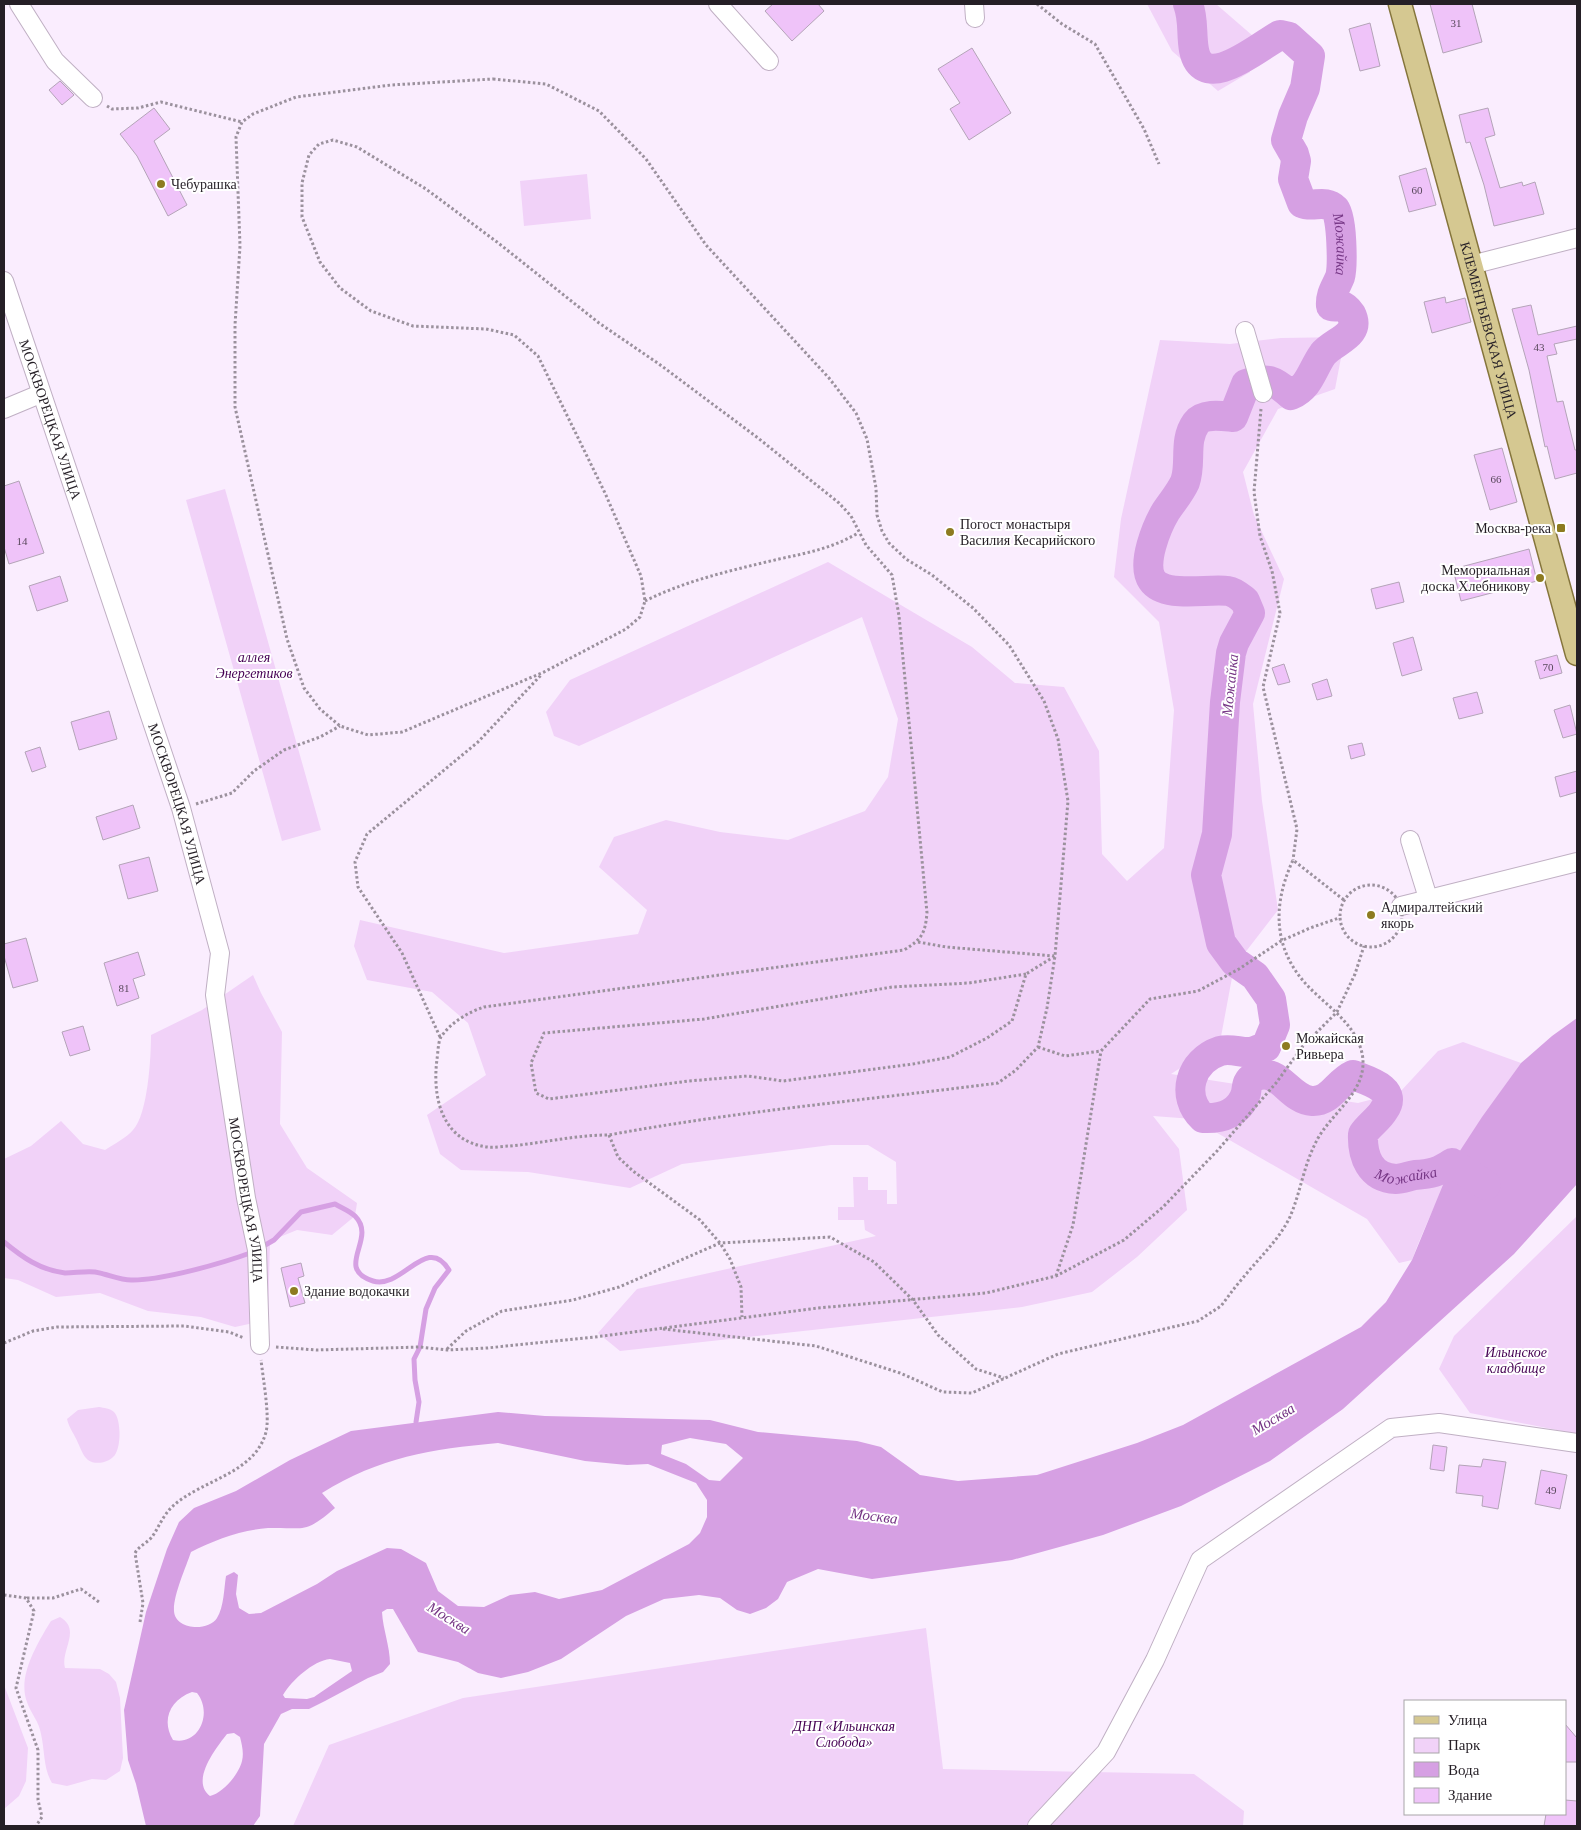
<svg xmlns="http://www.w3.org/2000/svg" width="1581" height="1830" viewBox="0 0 1581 1830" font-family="'Times New Roman',serif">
<rect width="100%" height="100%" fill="#faedfe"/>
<!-- green -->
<path fill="#f1d2f8" d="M1147 4H1216L1253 36 1250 72 1218 91 1172 51Z
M587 174 591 219 524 226 520 181Z
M1345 337 1335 389 1278 409 1243 472 1254 515 1284 579 1253 704 1262 801 1278 910 1234 967 1220 1042 1171 1074 1358 1103 1400 1092 1438 1051 1463 1042 1521 1063C1476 1125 1439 1188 1412 1260L1399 1263 1367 1219 1193 1119 1153 1116 1179 1149 1187 1210 1137 1257 1092 1292 1022 1307 620 1351 598 1333 637 1289 876 1236 865 1230 864 1220H838V1207H854L853 1177H868V1190H887V1204H897L896 1162 868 1145H831L682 1164 630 1188 528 1172 461 1170 440 1154 427 1115 486 1075 468 1023 432 992 367 980 354 946 360 920 504 953 638 934 647 910 599 867 614 837 666 820 720 832 788 840 865 811 888 777 898 719 862 617 579 746 554 736 546 712 570 680 828 562 972 647 1015 683 1064 687 1099 751 1102 854 1127 881 1164 848 1174 710 1159 622 1114 577 1121 519 1160 340 1230 344 1281 338Z
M225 489 321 830 282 841 186 500Z
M253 975 261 993 282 1032 280 1124 307 1168 357 1203 355 1216 332 1235 297 1230 270 1241 268 1320 235 1327 201 1317 148 1311 100 1293 56 1297 18 1280 4 1278V1159L31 1146 61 1121 83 1144 105 1150C114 1144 126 1138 133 1130 148 1114 151 1057 151 1035L202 1010Z
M1577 1216V1434L1470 1413 1439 1369 1454 1336Z
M99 1407C104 1408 110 1408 114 1412 121 1419 121 1444 116 1453 112 1462 96 1466 88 1460 83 1456 81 1449 78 1443 75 1435 69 1428 67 1419L78 1410Z
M60 1617C82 1630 60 1650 65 1668L100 1669 109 1674 116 1682 120 1698 123 1758 120 1771 106 1780 92 1779 67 1786 52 1783C43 1768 45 1751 41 1734 39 1721 31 1714 27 1702 18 1678 34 1650 46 1629L51 1621Z
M926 1628 943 1769 1194 1774 1244 1811 1243 1826H293L329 1745 463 1698Z
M4 1685 28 1748 26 1781 19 1796 4 1809Z"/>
<!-- water -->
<path fill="#d6a0e3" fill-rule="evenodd" d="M1577 1018V1184L1514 1254 1343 1409 1270 1461 1181 1506 1103 1535 1012 1560 872 1579 818 1569 787 1582 778 1599 766 1608 750 1614 737 1610 720 1598 699 1595 664 1599 626 1616 561 1659 528 1672 501 1678 478 1673 458 1662 418 1652 393 1609H387L382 1612C383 1630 390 1646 390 1664L383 1672 368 1678 325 1701 309 1709H292L281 1714 264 1744 260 1816 253 1826H146L136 1784 128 1760 124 1710 146 1612 167 1549 179 1522 194 1508 236 1491 290 1460 351 1431 498 1412 545 1416 710 1420 758 1432 857 1441 881 1447 920 1475 958 1481 1037 1475 1137 1443 1183 1425 1361 1327 1386 1302 1412 1260 1452 1163 1482 1117 1521 1063 1552 1036ZM690 1438 726 1444 743 1458 720 1481 709 1480 686 1464 661 1454 662 1445ZM498 1443 585 1461 627 1465 648 1464 696 1483 707 1500V1517L700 1533 689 1544 602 1590 559 1599 535 1592 510 1595 484 1607 458 1606 438 1591 426 1563 401 1549 387 1548 337 1571 317 1584 261 1613 249 1614 239 1608 236 1594 238 1575 234 1572 226 1576C224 1588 224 1607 217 1618 208 1632 175 1630 174 1611 173 1596 186 1567 191 1552 214 1540 241 1530 268 1528 304 1527 304 1535 335 1508L322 1493C380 1457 431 1449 498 1443ZM330 1659 350 1663 352 1671 314 1697 307 1699 285 1698 283 1695C292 1680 313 1661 330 1659ZM192 1692 197 1693C213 1713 199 1746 173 1740 161 1720 170 1700 192 1692ZM234 1733 240 1737C242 1745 244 1753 242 1761 239 1774 223 1793 210 1796 190 1781 216 1748 227 1734Z"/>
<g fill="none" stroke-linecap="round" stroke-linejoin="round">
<!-- stream -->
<path stroke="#d6a0e3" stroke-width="5" d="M4 1242C22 1257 40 1270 65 1273 75 1273 85 1271 95 1272 108 1274 121 1281 133 1280 164 1280 223 1263 253 1252
M260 1248 274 1240 301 1212 335 1204C342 1208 350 1211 355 1216 378 1239 333 1268 373 1281 402 1290 427 1233 449 1270L435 1288 426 1309 420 1347 414 1359 415 1380 419 1402 416 1422"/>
<!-- river -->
<path stroke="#d6a0e3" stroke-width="30" id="s1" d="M1188 4C1194 19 1191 34 1194 50 1203 96 1262 44 1280 35L1289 37 1310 56 1305 88 1293 116 1286 140 1294 154 1296 161 1293 179 1302 203C1313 208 1325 199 1335 209 1342 215 1343 267 1340 277 1336 287 1330 294 1331 306 1335 307 1339 306 1342 306 1346 307 1349 311 1351 314 1362 336 1333 341 1323 354 1312 369 1310 387 1291 395 1274 380 1268 377 1246 384L1233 417C1222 416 1204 413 1196 423 1183 441 1192 463 1185 482 1180 493 1172 502 1166 511 1157 526 1141 564 1152 580 1165 599 1208 588 1228 591 1235 592 1240 597 1245 601L1250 613 1234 643 1231 653 1225 702 1217 834 1206 875 1221 943 1235 962 1255 976 1271 999 1275 1025 1266 1047C1261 1048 1256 1051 1251 1052 1241 1053 1231 1048 1220 1051 1190 1061 1180 1096 1203 1118 1222 1119 1240 1113 1246 1093 1247 1086 1247 1080 1254 1077 1279 1065 1289 1100 1312 1101 1331 1102 1337 1082 1353 1075 1368 1081 1399 1089 1384 1110 1379 1119 1369 1125 1363 1134 1362 1156 1370 1178 1396 1179 1402 1179 1409 1176 1415 1175 1431 1174 1439 1172 1452 1163L1486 1185"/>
</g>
<!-- building -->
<path fill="#efc3f9" stroke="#b4a4b8" d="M773 4H818L824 11 792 41 765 11Z
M1430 4H1472L1482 42 1443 53Z
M1370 23 1380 66 1360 71 1349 29Z
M972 48 1011 113 969 140 950 109 960 103 938 69Z
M60 81 74 95 62 105 49 90Z
M154 108 170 129 154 141 187 205 168 216 137 156 120 134Z
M1488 108 1495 135 1485 138 1500 188 1522 182 1523 186 1535 182 1544 214 1494 226 1484 185 1470 142 1466 143 1459 115Z
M1426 168 1436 205 1409 212 1399 176Z
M1445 297 1446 303 1465 298 1471 322 1432 333 1424 302Z
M1531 305 1538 335 1577 326V339L1554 344 1557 354 1547 356 1557 402 1563 401 1575 450H1577V473L1555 479 1547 446 1545 447 1529 370 1512 309Z
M1502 448 1517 502 1490 510 1474 455Z
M19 481 44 553 9 564 4 547V486Z
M1529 549 1537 581 1461 601 1453 569Z
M60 576 68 601 37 611 29 586Z
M1399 582 1404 602 1376 609 1371 589Z
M1413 637 1422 670 1402 676 1393 643Z
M1557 655 1562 673 1540 679 1535 661Z
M1284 664 1290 682 1278 685 1272 668Z
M1327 679 1332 696 1317 700 1312 684Z
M1477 692 1483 713 1459 719 1453 698Z
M1570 705 1577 734 1563 738 1554 710Z
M109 711 117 739 79 750 71 722Z
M1362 743 1365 755 1351 759 1348 746Z
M40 747 46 767 32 772 25 752Z
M1577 771V792L1560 797 1555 777Z
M133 805 140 828 103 840 96 817Z
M149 857 158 891 128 899 119 865Z
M26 938 38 981 13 988 4 956V944Z
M138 952 145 975 133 979 139 998 117 1006 104 963Z
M83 1026 90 1050 70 1056 62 1032Z
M301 1263 304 1276 298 1278 305 1303 290 1307 281 1268Z
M1433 1445 1447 1447 1444 1471 1430 1469Z
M1483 1459 1506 1462 1498 1509 1482 1506 1483 1496 1456 1493 1459 1465 1481 1467Z
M1541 1470 1567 1475 1560 1509 1535 1504Z
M1565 1724 1577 1738V1762H1565Z
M1565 1800 1577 1801V1826H1544L1546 1814H1565Z"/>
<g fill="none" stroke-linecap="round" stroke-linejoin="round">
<!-- minor casing -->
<g stroke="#c0b0c4" stroke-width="20">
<g id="minor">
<path d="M19 4 55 61 93 98"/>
<path d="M718 4 769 61"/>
<path d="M974 4 975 18"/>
<path d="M1471 265 1577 238"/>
<path id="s2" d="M4 281 181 808 220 953 215 995 246 1198 257 1250 260 1345"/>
<path d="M1245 331 1263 393"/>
<path d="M4 409 40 394"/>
<path d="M1410 840 1428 898"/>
<path d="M1401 906 1577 862"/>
<path d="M1037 1826 1106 1752 1155 1660 1200 1560 1391 1428 1439 1423 1577 1443"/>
</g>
</g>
<!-- major casing -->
<g stroke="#85753c" stroke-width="25">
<g id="major">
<path id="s3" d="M1400 4 1577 654"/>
</g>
</g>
<!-- path -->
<path stroke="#9b919d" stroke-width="3" stroke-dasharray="2.5 2.5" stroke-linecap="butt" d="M1037 4 1062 24 1095 44 1144 129 1159 164
M493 79 546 84 599 111 646 159 706 245 829 378 856 413 867 439 876 488 877 515 882 531 889 543 906 559 932 575 973 608 1009 645 1044 701 1058 739 1068 801 1055 956 1047 1008 1038 1047 1016 1070 998 1083C868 1100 737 1111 609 1135 575 1135 543 1143 510 1146 503 1146 494 1148 487 1147 442 1141 432 1098 437 1059 438 1053 438 1042 441 1037 451 1022 469 1012 484 1007L904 950C922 939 925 934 927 913L899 616 892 575 866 545 851 516 839 503 758 438 659 364 599 323 497 242 426 189 357 147 333 140 319 144 309 155 302 183V217L320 262 340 288 371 311 413 326 486 329 514 335 538 356 605 493 641 576 645 601 640 617 626 629 544 672 402 732 368 735 340 726 320 709 304 688 287 639 235 407V325L240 246 236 137 242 122 253 114 296 97 391 85Z
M107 106 112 109 138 108 161 102 242 122
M1261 409 1254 492 1260 536 1272 571 1280 613 1263 687 1297 829 1293 860
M645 601C687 580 733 570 779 559 807 553 833 548 858 533
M196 804 232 793 254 771 284 750 320 737 340 726
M1340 916a31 31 0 1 1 62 0a31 31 0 1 1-62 0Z
M918 942 946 947 1054 956
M1026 974 969 983 892 987 704 1019 544 1033 531 1063 536 1093 549 1099 689 1081 748 1076 783 1081 913 1064 950 1057 987 1038 1012 1021 1026 974 1055 956
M440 1037 402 953 358 887 355 862 367 834 478 742 542 674
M1038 1047 1065 1056 1101 1051 1150 999 1198 991 1239 969 1281 941 1310 928 1339 918
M609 1135 618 1157 633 1171 700 1220 720 1243 730 1259 741 1287 742 1317
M1056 1276 1073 1225 1101 1051
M663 1329 816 1346 900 1373 943 1392 972 1393 1058 1354 1198 1321 1221 1306C1228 1297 1234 1288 1242 1279 1258 1259 1277 1242 1289 1219 1300 1195 1303 1168 1315 1144 1329 1113 1370 1092 1362 1053 1356 1027 1334 1011 1316 994 1274 956 1270 910 1293 860L1344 900
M4 1343 33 1331 57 1327 184 1326 229 1332 244 1338
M276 1347 316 1350 420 1347 447 1350 487 1348 595 1337 818 1308 986 1293 1056 1276 1124 1240 1163 1207 1217 1151 1276 1083 1303 1046 1337 1012 1355 974 1364 946
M447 1349 466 1331 502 1311 573 1300 619 1287 720 1243 830 1237 874 1262 913 1300 938 1335 976 1369 1004 1378
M4 1595 26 1598 34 1611 16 1688 38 1750V1800L42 1817 36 1826
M27 1598H53L81 1589 99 1602
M140 1622 143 1603 135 1553C139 1546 147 1543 152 1537 159 1527 163 1515 173 1506 201 1480 255 1474 266 1432 270 1417 263 1378 261 1360"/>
<!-- minor -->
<use href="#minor" stroke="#fff" stroke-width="18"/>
<!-- major -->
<use href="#major" stroke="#d5c891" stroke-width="22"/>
</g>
<!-- markers -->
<g fill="#8d7b20" stroke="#fff" stroke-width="2">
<circle cx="161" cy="184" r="5"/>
<rect x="1556" y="523" width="10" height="10" rx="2.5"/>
<circle cx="950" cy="532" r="5"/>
<circle cx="1540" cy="578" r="5"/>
<circle cx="1371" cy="915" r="5"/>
<circle cx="1286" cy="1046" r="5"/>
<circle cx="294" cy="1291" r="5"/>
</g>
<g text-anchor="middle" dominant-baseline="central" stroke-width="4" stroke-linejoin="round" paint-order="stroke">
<!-- number labels -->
<g font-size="11" fill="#58485b">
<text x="1456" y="23">31</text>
<text x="1417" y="190">60</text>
<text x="1539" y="347">43</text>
<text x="1496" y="479">66</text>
<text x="22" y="541">14</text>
<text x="1548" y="667">70</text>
<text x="124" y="988">81</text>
<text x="1551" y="1490">49</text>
</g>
<!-- poi labels -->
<g font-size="14" fill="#251f26" stroke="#fff" text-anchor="start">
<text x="171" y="184">Чебурашка</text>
<text x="960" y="524">Погост монастыря<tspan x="960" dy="16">Василия Кесарийского</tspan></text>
<text x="1551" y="528" text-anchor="end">Москва-река</text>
<text x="1530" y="570" text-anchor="end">Мемориальная<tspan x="1530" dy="16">доска Хлебникову</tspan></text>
<text x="1381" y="907">Адмиралтейский<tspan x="1381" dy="16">якорь</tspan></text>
<text x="1296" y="1038">Можайская<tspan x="1296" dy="16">Ривьера</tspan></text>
<text x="304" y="1291">Здание водокачки</text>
</g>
<!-- street labels -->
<g font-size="14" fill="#251f26" stroke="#fff">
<text stroke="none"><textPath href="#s3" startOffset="338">КЛЕМЕНТЬЕВСКАЯ УЛИЦА</textPath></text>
<text stroke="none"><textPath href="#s2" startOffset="146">МОСКВОРЕЦКАЯ УЛИЦА</textPath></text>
<text stroke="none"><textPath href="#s2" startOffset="551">МОСКВОРЕЦКАЯ УЛИЦА</textPath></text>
<text stroke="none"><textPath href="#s2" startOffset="956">МОСКВОРЕЦКАЯ УЛИЦА</textPath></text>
</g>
<!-- park labels -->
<g font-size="14" font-style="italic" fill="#450053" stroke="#fff">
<text x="254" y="657">аллея<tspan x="254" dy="16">Энергетиков</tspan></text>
<text x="1516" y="1352">Ильинское<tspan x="1516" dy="16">кладбище</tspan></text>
<text x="844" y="1726">ДНП «Ильинская<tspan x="844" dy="16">Слобода»</tspan></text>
</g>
<!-- water labels -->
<g font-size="15" font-style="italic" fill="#763685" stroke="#fff">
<text stroke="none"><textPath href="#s1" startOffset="415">Можайка</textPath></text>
<text transform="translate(1230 685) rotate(-84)">Можайка</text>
<text stroke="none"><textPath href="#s1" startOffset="1960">Можайка</textPath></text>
<text transform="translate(1273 1419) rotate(-31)">Москва</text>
<text transform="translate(874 1516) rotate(7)">Москва</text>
<text transform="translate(449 1618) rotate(32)">Москва</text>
</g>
</g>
<!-- border -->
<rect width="1581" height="1830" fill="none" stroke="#251f26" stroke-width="10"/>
<!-- legend -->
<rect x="1404" y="1700" width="162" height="115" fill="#ffffff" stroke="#a8a5a8"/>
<rect x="1414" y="1716" width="25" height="8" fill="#d5c891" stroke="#a8a5a8"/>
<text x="1448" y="1725" font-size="15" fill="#251f26">Улица</text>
<rect x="1414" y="1738" width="25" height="15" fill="#f1d2f8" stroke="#a8a5a8"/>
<text x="1448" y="1750" font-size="15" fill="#251f26">Парк</text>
<rect x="1414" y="1762" width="25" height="15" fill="#d6a0e3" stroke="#a8a5a8"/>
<text x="1448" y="1775" font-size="15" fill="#251f26">Вода</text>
<rect x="1414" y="1788" width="25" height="15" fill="#efc3f9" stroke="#a8a5a8"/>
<text x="1448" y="1800" font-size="15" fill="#251f26">Здание</text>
</svg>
